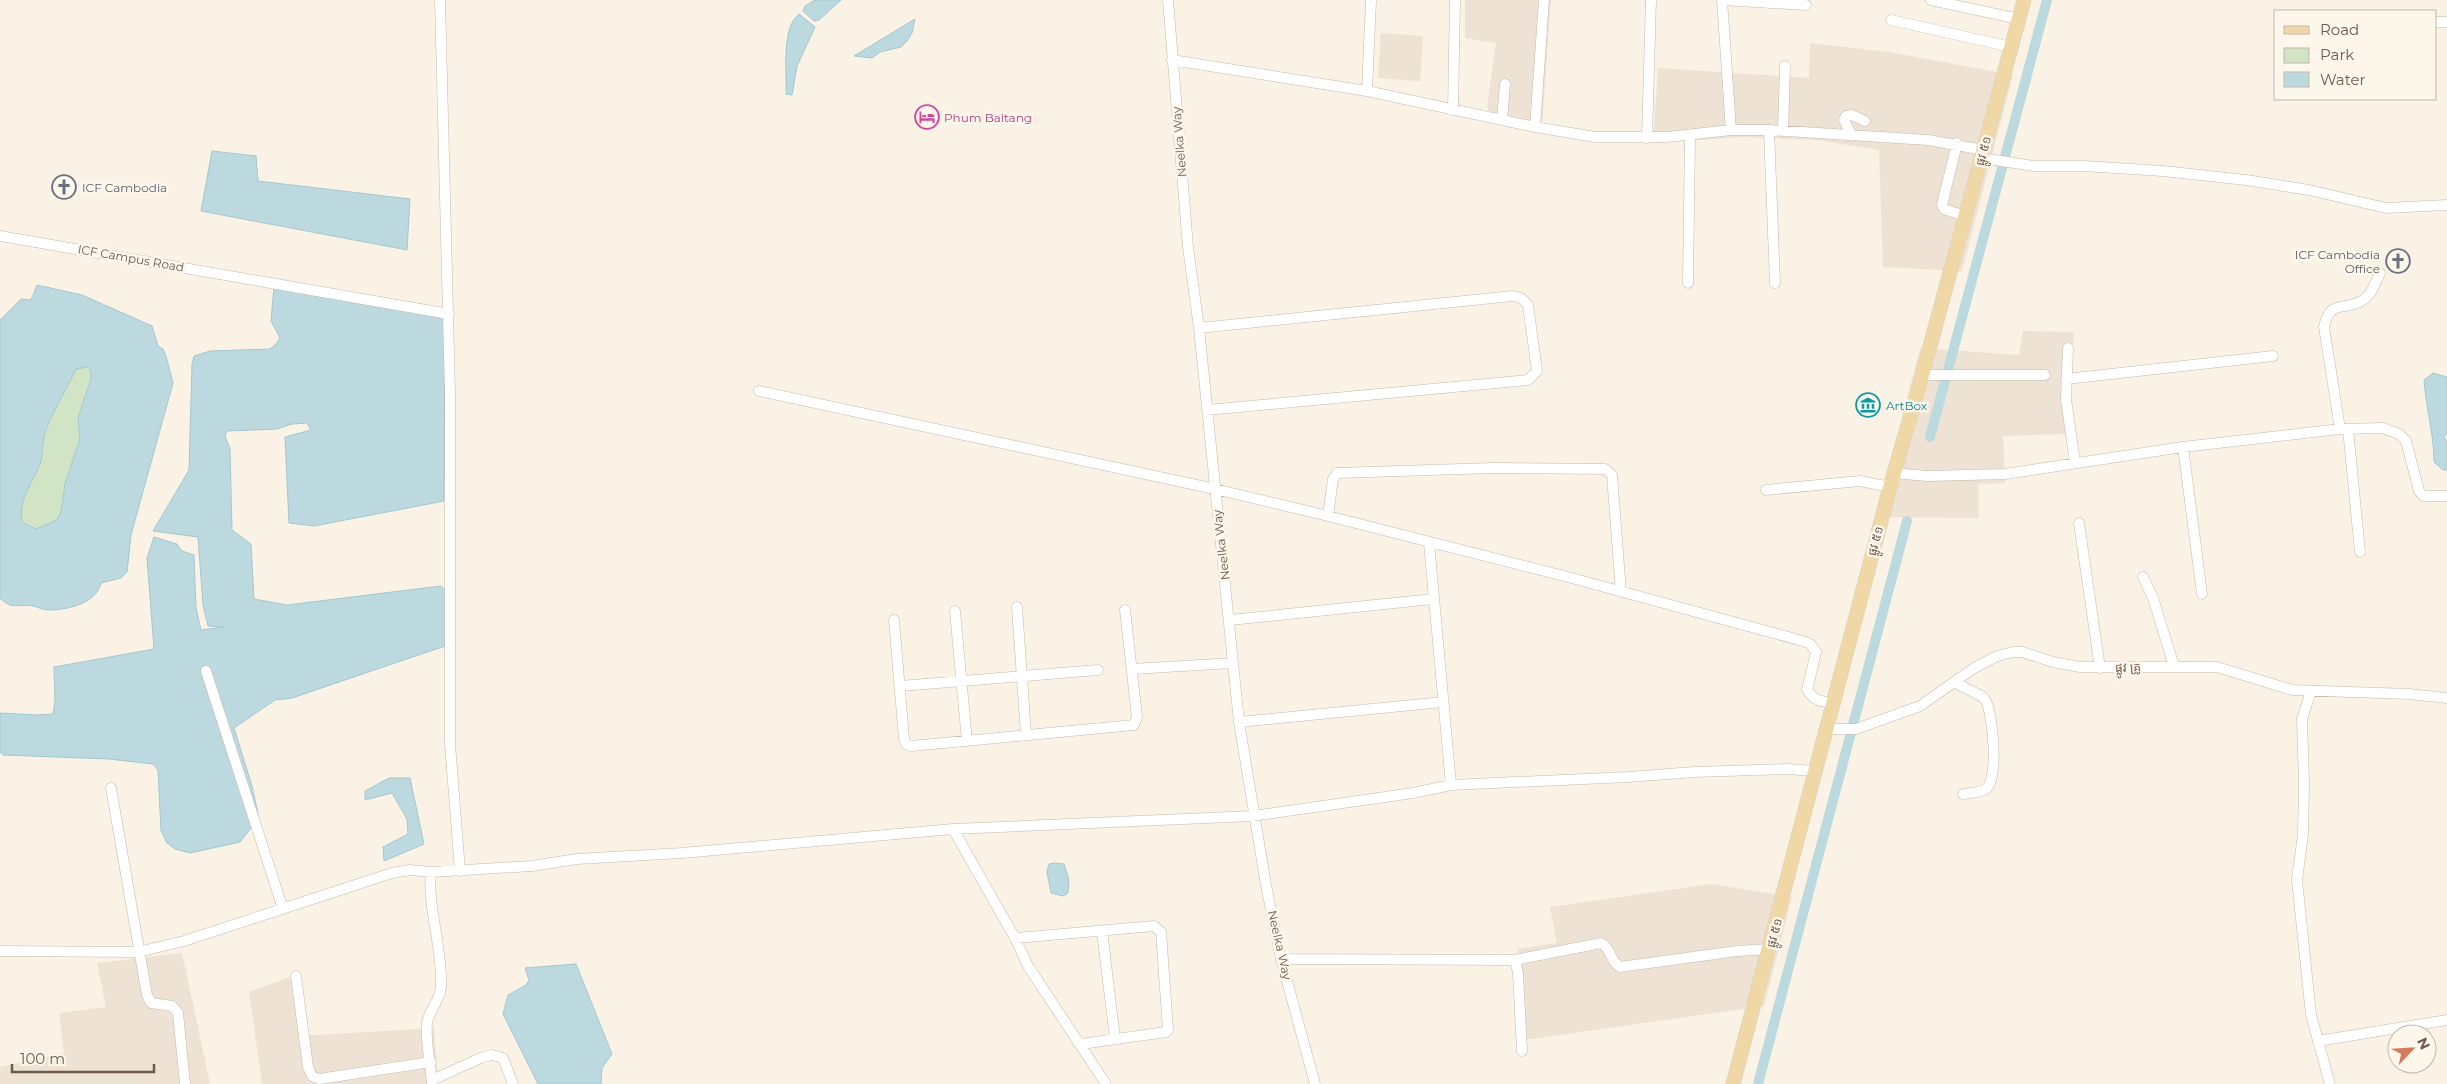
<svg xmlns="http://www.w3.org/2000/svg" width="2447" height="1084" viewBox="0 0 2447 1084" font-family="Montserrat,'Noto Sans Khmer',sans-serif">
<rect width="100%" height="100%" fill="#f9f2e5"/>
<!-- residential -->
<path fill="#ede2d3" d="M1465 0H1551L1542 129 1493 120 1487 106 1496 43 1465 38Z
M1381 33 1423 36 1420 81 1378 78Z
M1810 43 1889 52 2013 75 1962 271 1883 267 1879 150 1817 140 1743 137 1653 143 1658 68 1809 78Z
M2023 331 2074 332 2065 434 2003 436 2005 483 1978 484 1979 518 1877 517 1920 348 2019 355Z
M1711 884 1792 897 1764 1006 1524 1040 1518 949 1557 943 1550 907Z
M182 953 210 1084H0V1067L64 1053 59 1013 106 1007 97 963Z
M290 977 301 1036 434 1028 438 1084H262L249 992Z"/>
<!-- green -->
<path fill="#d1e5c6" d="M88 367 91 371V379L78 418 80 438 65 484 61 512 57 520 37 529 22 522C18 499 33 482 40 461 44 453 42 443 45 435 52 413 66 391 76 369Z"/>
<!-- water -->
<path fill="#bcd9e0" stroke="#a4c7d0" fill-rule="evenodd" d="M815 0H841L819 20 814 21 803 11 805 6Z
M799 14 815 27 797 66 792 95 786 94C787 72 781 28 799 14Z
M915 19 912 33 907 41 901 47 880 52 872 58 854 56Z
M212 151 256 156 258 181 410 199 407 250 201 211Z
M37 285 82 295 152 326 158 346 163 349 166 356 173 383 131 535 127 572 121 578 101 583C96 604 67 610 48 610 43 610 38 607 33 606 18 603 13 611 0 598V320L21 299 31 300ZM88 367 91 371V379L78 418 80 438 65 484 61 512 57 520 36 529 22 522C18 500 32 484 40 464 43 455 42 446 44 437 49 417 67 389 76 369Z
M274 287 445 317 444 501 314 526 289 523 285 437 311 430 307 423 292 424 277 429 227 431 225 436 230 449 232 530 251 544 254 599 287 605 441 586 447 592 448 645 292 698 275 700 234 728 252 786 258 814 256 822 240 842 190 853 175 849 167 843 161 831 158 770 153 764 109 759 3 755 0 752V713L38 715 53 714 55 701 54 667 154 649 147 558 154 537 177 544 182 551 194 555 196 608 201 630 224 627 208 626 203 605 198 537 153 531 189 470 192 364 194 356 210 351 270 349 276 344 280 338 271 321Z
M2433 373 2447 377V433L2444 437 2447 442V470H2443L2434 462C2434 434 2426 408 2424 380Z
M389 778H410L424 844 384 861 383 847 408 834 407 819 392 793 365 800V791Z
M1054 863 1064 864 1069 880 1068 893 1063 896 1051 893 1047 872 1049 864Z
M576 964 612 1054 602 1068 601 1084H538L503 1014 508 995 526 985 529 980 525 968Z"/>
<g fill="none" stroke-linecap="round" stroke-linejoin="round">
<!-- canal -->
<path stroke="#bcd9e0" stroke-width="10" d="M1930 437 2047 0
M1758 1084 1907 521"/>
<!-- minor casing -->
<g stroke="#c6b9ab" stroke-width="11">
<path id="minor" d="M440 0 450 392V744L460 871
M1168 0 1188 247 1199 328 1239 722 1266 885 1281 959 1315 1084
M1722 0 1731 130
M1722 0 1806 5
M1931 0 2019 19
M1891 20 2011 47
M2436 22H2447
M1172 60 1367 91 1535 127 1595 137H1667L1731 130H1769L1928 140 1984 150
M1367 91 1371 0
M1453 110 1455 0
M1502 120 1505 84
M1535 127 1544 0
M1769 130 1775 283
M1783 131 1785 66
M1852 136 1844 120 1846 116 1852 115 1865 121
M1647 138 1651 0
M1957 143 1942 205 1944 209 1965 216
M1982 158 2034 166H2084L2163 171 2246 180 2309 190 2386 208 2447 205
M0 236 449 314
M1688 283 1690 136
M1199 328 1513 296 1521 298 1528 305 1537 371 1528 380 1207 410
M2068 348 2066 399 2075 463
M1922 375H2045
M2066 379 2273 356
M759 391 1215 489 1328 516 1568 577 1803 641 1810 644 1816 652 1807 690C1814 701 1823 702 1835 703
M2340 429 2324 327C2330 298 2344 312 2363 300 2372 295 2376 281 2380 273
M2348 429 2360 552
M2183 447 2202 594
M1894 473 1927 476 2005 474 2183 447 2340 429 2383 428 2399 434 2406 441 2419 491 2423 496H2447
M1766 490 1860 481 1890 487
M1328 516 1333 479 1337 473 1493 468 1605 469 1612 475 1621 592
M2079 523 2100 668
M1429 543 1451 785
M2143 577 2153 598 2174 666
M1017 607 1026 735
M955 611 967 741
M894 620 904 739 906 744 911 746 1134 725 1137 717 1125 610
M1230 620 1433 599
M1132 669 1233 663
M206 671 283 909
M1954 682 1983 697 1986 701C1993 716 1999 778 1986 789 1980 793 1970 793 1963 794
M900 686 1098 670
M2311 691 2302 719 2304 784 2303 834 2297 880 2311 1015 2330 1084
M1239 722 1443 702
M1828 729H1856L1920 706 1974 668 1997 656 2013 652H2022L2053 662 2080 667H2217L2292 690 2409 694 2447 698
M111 788 147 995 151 1003 172 1006 178 1013 185 1084
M953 829 1015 938 1028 966 1106 1084
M431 872C427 906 443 950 441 987 440 1001 429 1010 427 1023 425 1042 431 1064 432 1084
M1102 931 1115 1039
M1015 938 1154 926 1161 932 1168 1030 1166 1032 1081 1044
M0 951 138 952 184 941 392 873 410 870 431 872 532 866 577 859 682 853 953 829 1253 816 1413 793 1451 785 1628 777 1694 772 1787 769 1816 771
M1281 959 1515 960 1601 943C1611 948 1610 961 1620 967L1737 951 1770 949
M1515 960 1518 973 1522 1051
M296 976 308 1067 312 1076 319 1079 431 1062
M2318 1041 2447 1020
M432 1080 483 1057 492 1055 503 1058 513 1084"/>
</g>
<!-- major casing -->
<g stroke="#d7d1cd" stroke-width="15">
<path id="major" d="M1733 1084 1890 487 1920 383 2024 0"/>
</g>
<!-- minor -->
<use href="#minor" stroke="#fff" stroke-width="10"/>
<!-- major -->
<use href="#major" stroke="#f0d8a6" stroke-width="14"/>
</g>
<!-- icons -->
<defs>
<g id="hotel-ring" transform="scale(1.25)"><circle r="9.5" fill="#fcf6eb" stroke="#d1479c" stroke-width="1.5"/><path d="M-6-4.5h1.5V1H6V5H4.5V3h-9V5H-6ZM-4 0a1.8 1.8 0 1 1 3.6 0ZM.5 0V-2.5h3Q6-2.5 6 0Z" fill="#d1479c"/></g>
<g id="church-ring" transform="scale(1.25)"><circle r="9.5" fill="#fcf6eb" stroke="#6b7280" stroke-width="1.5"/><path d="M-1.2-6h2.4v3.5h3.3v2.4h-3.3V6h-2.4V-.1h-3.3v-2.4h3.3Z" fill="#6b7280"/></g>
<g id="museum-ring" transform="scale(1.25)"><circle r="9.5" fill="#fcf6eb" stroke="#0f9aa8" stroke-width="1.5"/><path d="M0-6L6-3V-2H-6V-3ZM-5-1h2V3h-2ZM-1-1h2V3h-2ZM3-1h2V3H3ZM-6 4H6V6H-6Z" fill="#0f9aa8"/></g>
</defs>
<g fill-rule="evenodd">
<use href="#hotel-ring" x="927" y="117"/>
<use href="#church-ring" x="64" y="187"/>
<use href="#church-ring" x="2398" y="261"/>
<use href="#museum-ring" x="1868" y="405"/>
</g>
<g text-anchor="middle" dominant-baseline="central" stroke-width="5" stroke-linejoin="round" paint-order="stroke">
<!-- hotel labels -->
<g font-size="12" fill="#b23c85" stroke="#fcf6eb" text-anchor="start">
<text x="944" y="117">Phum Baitang</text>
</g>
<!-- street labels -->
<g font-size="12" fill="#6f5b4e" stroke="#fcf6eb">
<text transform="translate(1179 142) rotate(-95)">Neelka Way</text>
<text transform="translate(1983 151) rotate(-75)">ផ្លូវ ៥១</text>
<text transform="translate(131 258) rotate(10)">ICF Campus Road</text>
<text transform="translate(1875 541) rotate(-75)">ផ្លូវ ៥១</text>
<text transform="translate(1221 545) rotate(-97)">Neelka Way</text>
<text transform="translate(2128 667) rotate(-2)">ផ្លូវ គ្រូ</text>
<text transform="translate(1774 933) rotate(-75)">ផ្លូវ ៥១</text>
<text transform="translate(1280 945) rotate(77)">Neelka Way</text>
</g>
<!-- worship labels -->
<g font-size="12" fill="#5b616d" stroke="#fcf6eb" text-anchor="start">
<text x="82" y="187">ICF Cambodia</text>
<text x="2380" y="254" text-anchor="end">ICF Cambodia<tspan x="2380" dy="14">Office</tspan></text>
</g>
<!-- culture labels -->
<g font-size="12" fill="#0d838f" stroke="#fcf6eb" text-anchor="start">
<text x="1886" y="405">ArtBox</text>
</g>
</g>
<!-- legend -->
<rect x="2274" y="10" width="162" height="90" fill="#fcf6eb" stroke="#c4b8ac"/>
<rect x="2284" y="26" width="25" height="8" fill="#f0d8a6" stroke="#c4b8ac"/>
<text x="2320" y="35" font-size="15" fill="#6f5b4e">Road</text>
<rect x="2284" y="48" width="25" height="15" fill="#d1e5c6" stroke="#c4b8ac"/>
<text x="2320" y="60" font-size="15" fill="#6f5b4e">Park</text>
<rect x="2284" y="72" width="25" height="15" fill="#bcd9e0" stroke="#c4b8ac"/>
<text x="2320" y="85" font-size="15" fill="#6f5b4e">Water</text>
<!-- north arrow -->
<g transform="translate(2412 1049) rotate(65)"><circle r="24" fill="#fcf6eb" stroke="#c4b8ac"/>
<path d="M0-4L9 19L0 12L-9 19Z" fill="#d47b59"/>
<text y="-8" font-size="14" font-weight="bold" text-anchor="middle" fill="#6f5b4e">N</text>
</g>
<!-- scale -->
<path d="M12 1064v8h142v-8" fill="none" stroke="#6f5b4e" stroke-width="2.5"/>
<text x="20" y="1064" font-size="15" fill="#6f5b4e" stroke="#fcf6eb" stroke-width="4" paint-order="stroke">100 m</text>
</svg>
